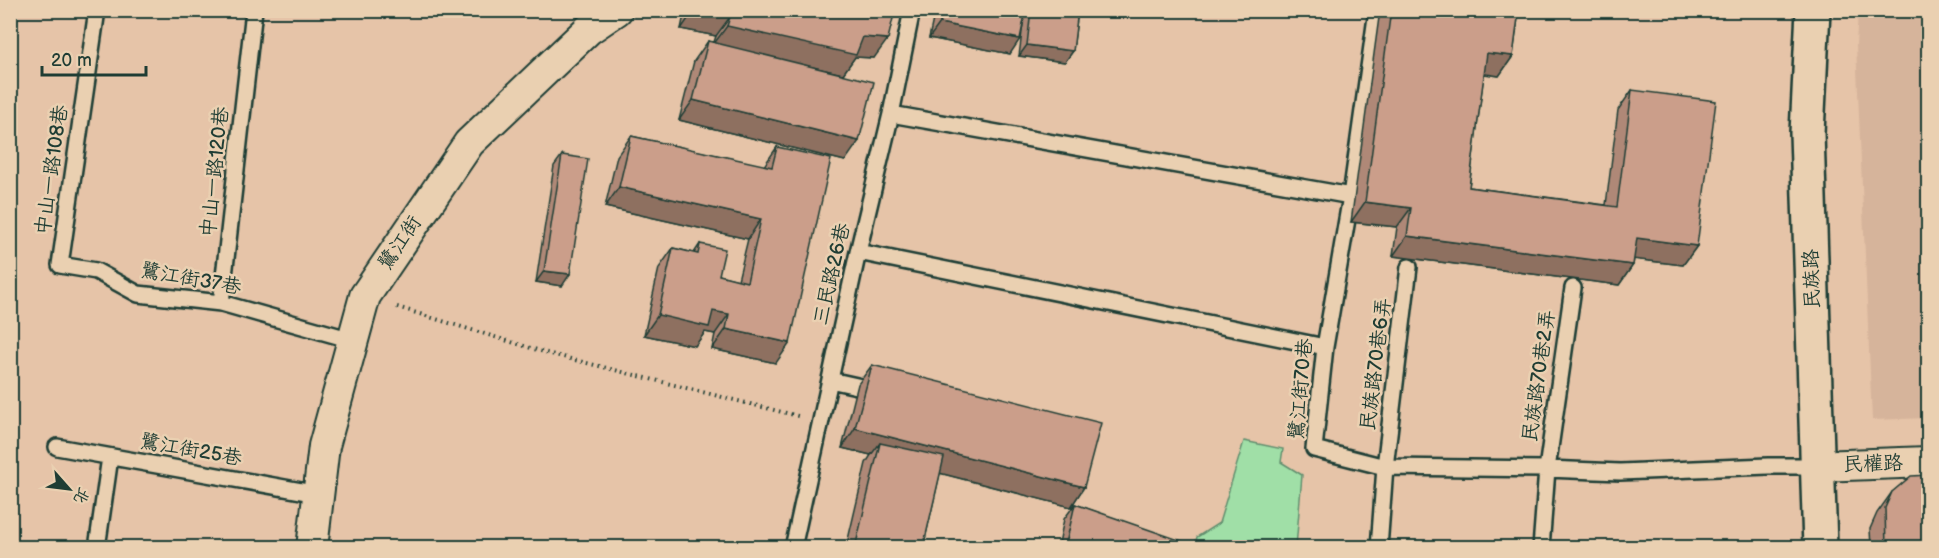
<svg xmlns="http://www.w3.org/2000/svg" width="1939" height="558" viewBox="0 0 1939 558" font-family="'Balsamiq Sans','LXGW WenKai TC',sans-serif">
<rect width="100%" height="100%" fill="#e6c4a8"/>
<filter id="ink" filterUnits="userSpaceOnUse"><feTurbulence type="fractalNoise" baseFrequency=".0167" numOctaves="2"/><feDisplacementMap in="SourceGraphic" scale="12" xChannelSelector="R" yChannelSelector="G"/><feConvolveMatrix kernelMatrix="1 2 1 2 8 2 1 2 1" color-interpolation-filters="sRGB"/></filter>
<g filter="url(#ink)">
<!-- built -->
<path fill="#d6b49b" d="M1858 11H1928V418L1872 420 1856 45Z"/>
<!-- green -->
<path fill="#a0dfa7" stroke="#608e6e" stroke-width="1.5" d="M1244 441 1283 449 1281 462 1302 475 1296 547 1194 548 1197 537 1219 523Z"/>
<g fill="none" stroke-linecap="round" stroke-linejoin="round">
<!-- service casing -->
<g stroke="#1f3d34" stroke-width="20">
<path id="service" d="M97 10 60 265 96 271 138 294 221 303 352 340
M1377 10 1351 196 1325 347 1314 449 1385 467 1547 469 1620 472 1768 466H1818
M891 114 1351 196
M858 252 1325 347
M221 303 254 10
M830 380 875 390
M57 447 318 494
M97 548 110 457
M793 548 858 252 891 114 912 10
M1379 548 1385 467 1409 267
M1541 548 1547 469 1573 288"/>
</g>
<!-- minor casing -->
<g stroke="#1f3d34" stroke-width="34">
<path id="minor" d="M1818 466 1928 462
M312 548 324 446 365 296 469 143 589 29 617 10"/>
</g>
<!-- tertiary casing -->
<g stroke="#1f3d34" stroke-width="38">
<path id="tertiary" d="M1813 10 1807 133 1820 548"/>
</g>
<!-- path -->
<path stroke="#1f3d34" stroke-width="4" stroke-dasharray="1.5 4.5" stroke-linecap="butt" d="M397 307 547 353 798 416"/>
<!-- service -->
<use href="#service" stroke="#ead0b1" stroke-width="15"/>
<!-- minor -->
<use href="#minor" stroke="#ead0b1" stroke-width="30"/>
<!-- tertiary -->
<use href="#tertiary" stroke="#ead0b1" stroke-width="33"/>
</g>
<!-- wall -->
<path fill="#af8877" stroke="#1f3d34" stroke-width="1.5" d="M685 10H895L874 58 855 57 843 74 845 161 679 120 694 61 708 41 714 42 716 36 681 29Z
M935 10H1078L1073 51 1065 62 1019 56 1023 24 1010 54 929 38Z
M1380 10H1519L1513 56 1499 76 1484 74 1469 187 1606 205 1618 110 1632 90 1697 246 1683 265 1634 259 1633 265 1619 285 1393 256 1397 227 1351 222Z
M631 136 764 166 777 147 776 363 712 349 715 334 705 332 695 346 644 335 659 268 673 248 694 253 700 244 719 275 738 280 748 239 605 207 617 156Z
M562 155V286L536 282 554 166Z
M872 365 1084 487 1071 507 940 473 923 548H846L866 463 871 455 842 448 858 384Z
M1892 492 1929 548H1871L1870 529 1877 513Z
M1075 504 1195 548H1058L1064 519Z"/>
<!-- shaded-wall -->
<path fill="#8e6f61" stroke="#1f3d34" stroke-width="1.5" d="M694 10H702L730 17 716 36 681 29Z
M940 23 1020 39 1010 54 929 38Z
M727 26 888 39 874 58 855 57 843 74 713 45Z
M1027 45 1073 51 1065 62 1019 56Z
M1487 53 1513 56 1499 76 1473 72Z
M693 100 859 141 845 161 679 120Z
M619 187 761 219 748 239 605 207Z
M1365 202 1411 208 1397 227 1351 222Z
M1407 236 1633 265 1619 285 1393 256Z
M1637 238 1697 246 1683 265 1623 258Z
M544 271 570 274 562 286 536 282Z
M713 311 729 314 715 334 705 332 695 346 644 335 658 315Z
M726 329 790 343 776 363 712 349Z
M855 428 1084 487 1071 507 877 457 880 443 871 455 842 448Z"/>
<!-- building -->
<path fill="#cb9e8a" stroke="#1f3d34" stroke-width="1.5" d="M702 10H895L888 39 863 37 856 55 727 26 730 17Z
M942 10H1026L1020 39 940 23Z
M1031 10H1078L1073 51 1027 45Z
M1391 10H1519L1513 56 1487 53 1469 187 1617 207 1632 90 1716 101 1697 246 1637 238 1633 265 1407 236 1411 208 1365 202Z
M708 41 874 82 859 141 693 100Z
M631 136 772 167 777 147 831 159 790 343 726 329 729 314 713 311 709 327 658 315 673 248 698 254 700 244 725 249 719 275 747 282 761 219 619 187Z
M562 155 588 159 570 274 544 271Z
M10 289 18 290 10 343Z
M872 365 1101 423 1084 487 855 428Z
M880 443 944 457 923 548H855Z
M1929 475V548H1886L1885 508 1892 492 1911 476Z
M1075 504 1196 546 1195 548H1065Z"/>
</g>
<g text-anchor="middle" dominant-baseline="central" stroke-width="5" stroke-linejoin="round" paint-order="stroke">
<!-- street labels -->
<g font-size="20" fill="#1f3d34" stroke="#ead0b1">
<text transform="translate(52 170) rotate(-82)">中山一路108巷</text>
<text transform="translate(215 172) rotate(-84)">中山一路120巷</text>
<text transform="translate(400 243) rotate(-56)">鷺江街</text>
<text transform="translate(832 274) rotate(-77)">三民路26巷</text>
<text transform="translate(191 279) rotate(10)">鷺江街37巷</text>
<text transform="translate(1812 279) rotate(-92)">民族路</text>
<text transform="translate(1376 364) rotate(-83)">民族路70巷6弄</text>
<text transform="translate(1539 376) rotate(-82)">民族路70巷2弄</text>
<text transform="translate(1301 389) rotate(-85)">鷺江街70巷</text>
<text transform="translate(191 450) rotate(10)">鷺江街25巷</text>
<text transform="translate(1873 464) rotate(-2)">民權路</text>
</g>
</g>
<!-- margin -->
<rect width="1939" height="558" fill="none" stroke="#ead0b1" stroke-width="36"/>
<rect x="18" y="18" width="1903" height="522" fill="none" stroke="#1f3d34" stroke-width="2" filter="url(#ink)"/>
<!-- north arrow -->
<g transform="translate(69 489) rotate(118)" stroke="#ead0b1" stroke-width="4.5" paint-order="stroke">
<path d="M0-4.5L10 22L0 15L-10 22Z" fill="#1f3d34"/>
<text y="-9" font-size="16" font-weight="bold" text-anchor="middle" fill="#1f3d34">北</text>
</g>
<!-- scale -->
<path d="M42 66v9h104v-9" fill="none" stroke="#1f3d34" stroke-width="3"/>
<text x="51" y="66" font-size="18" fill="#1f3d34" stroke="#ead0b1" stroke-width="4.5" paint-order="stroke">20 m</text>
</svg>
